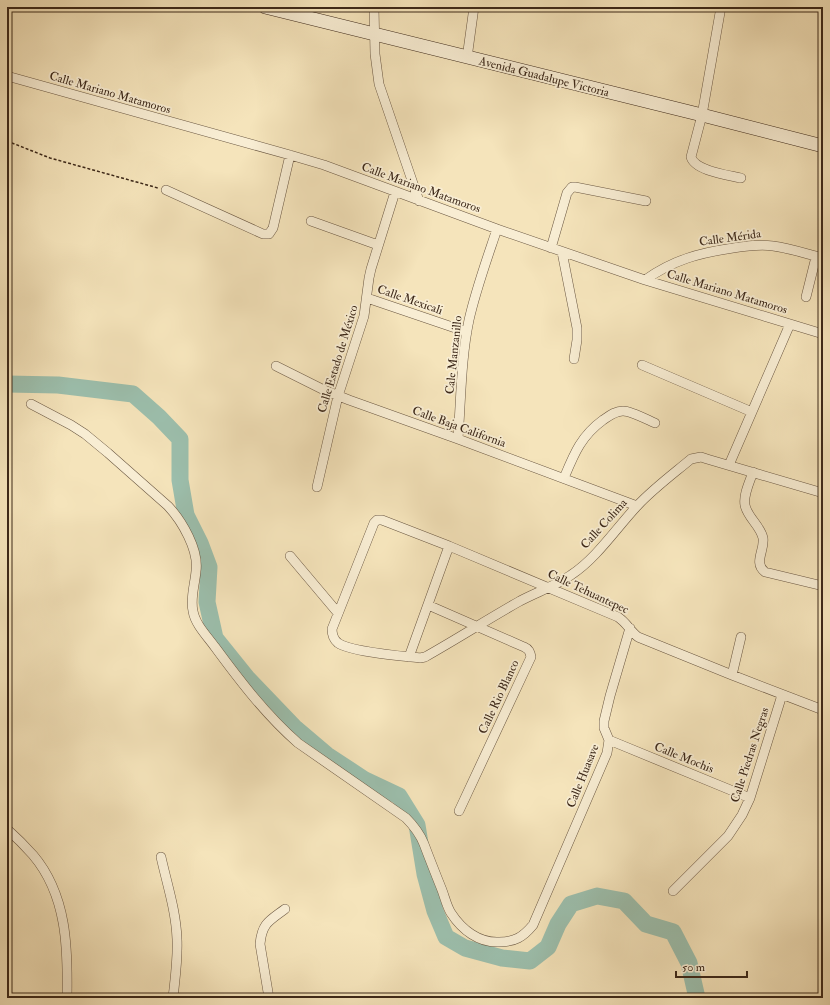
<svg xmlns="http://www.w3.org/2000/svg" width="830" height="1005" viewBox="0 0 830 1005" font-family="'IM FELL Double Pica',serif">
<rect width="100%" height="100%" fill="#f5e4bb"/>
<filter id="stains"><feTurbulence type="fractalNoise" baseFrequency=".005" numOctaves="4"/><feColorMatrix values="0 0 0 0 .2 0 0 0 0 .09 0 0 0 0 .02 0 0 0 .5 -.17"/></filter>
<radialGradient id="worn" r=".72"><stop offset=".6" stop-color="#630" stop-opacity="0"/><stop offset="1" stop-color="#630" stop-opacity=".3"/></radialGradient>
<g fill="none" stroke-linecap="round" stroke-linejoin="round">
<!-- river -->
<path stroke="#9cbfad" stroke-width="17" d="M7 384 58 385 133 394 159 417 180 439V480L186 515 200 543 209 567 207 602 215 638 248 679 294 727 327 755 365 780 399 796 417 825 425 874 435 911 446 937 465 948 502 958 530 961 548 947 558 924 571 904 597 896 624 901 646 924 673 932 689 963 697 998"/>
<!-- street casing -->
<g stroke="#6a5742" stroke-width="10">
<path id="street" d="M374 7 375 54 379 84 419 201
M721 7 702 115 691 157C695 171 728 175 741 178
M467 58 474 7
M7 76 290 155 324 165 497 229 645 280 823 334
M166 190 263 234H269L273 228 290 155
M311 221 378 245
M551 248 567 193 572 187H575L646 201
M562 252 577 328V340L574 359
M645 280C673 260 699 253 733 248 746 246 759 244 773 246 789 248 807 254 823 258
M806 297 816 257
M367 298 467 332
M642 365 752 412
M276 366 324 390 349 400 458 439 637 506
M31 404 71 425 85 434 108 453 168 506C182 521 199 550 196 571 195 584 190 598 193 611 195 624 207 636 215 647 240 681 266 715 298 743L406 818C414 826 420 834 424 844 430 860 436 875 442 890 445 898 447 907 451 913 462 930 479 943 499 942 515 942 523 937 533 925L607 753 609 740 604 728V721L610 696 630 628
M458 439C461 399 461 358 469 320 476 289 487 259 497 229
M729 465 790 324
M753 472C750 481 743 495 745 505 747 517 760 525 763 538 765 550 753 563 765 572L823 586
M564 478C574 454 581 436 603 420 609 416 615 411 623 411 631 411 646 419 655 423
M317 487 338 396 364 316 369 278 371 269 395 192
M823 493 707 459 701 457 691 459C673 474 654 488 638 505 617 527 597 558 571 575 555 586 537 592 520 601 488 619 457 639 425 657L420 658C402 656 351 652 338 643 333 639 332 635 332 629L374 523 377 520H382L449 546 618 617C627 623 630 631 638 637L732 675 823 710
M290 556 338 613
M428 605 524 647C529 649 530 652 531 657L459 811
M409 657 449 546
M732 675 741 637
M609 740 750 798
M7 829C16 837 25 846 33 855 67 895 68 948 67 998
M161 857C167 884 176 911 177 939 178 959 175 979 173 998
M673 891 728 836 742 815 750 798 782 695
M269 998 260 944C262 923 269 921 285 909"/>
</g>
<!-- secondary casing -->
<g stroke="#3c2819" stroke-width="14">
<path id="secondary" d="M265 7 702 115 823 146"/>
</g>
<!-- path -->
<path stroke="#3c2819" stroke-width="1.5" stroke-dasharray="3 2" stroke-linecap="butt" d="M7 141 50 158 158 188"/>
<!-- street -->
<use href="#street" stroke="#f8edd3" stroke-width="9"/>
<!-- secondary -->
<use href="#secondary" stroke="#f8edd3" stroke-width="13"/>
</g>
<g text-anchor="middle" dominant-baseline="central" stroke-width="3.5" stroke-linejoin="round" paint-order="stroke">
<!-- street labels -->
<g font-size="12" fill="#3c2819" stroke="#f8edd3">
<text transform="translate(544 77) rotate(14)">Avenida Guadalupe Victoria</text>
<text transform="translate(110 93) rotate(16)">Calle Mariano Matamoros</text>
<text transform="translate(421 188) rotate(20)">Calle Mariano Matamoros</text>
<text transform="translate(730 238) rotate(-8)">Calle Mérida</text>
<text transform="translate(727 292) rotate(17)">Calle Mariano Matamoros</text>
<text transform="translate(410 300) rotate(19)">Calle Mexicali</text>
<text transform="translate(454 355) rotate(-84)">Cale Manzanillo</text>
<text transform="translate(338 359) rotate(-73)">Calle Estado de México</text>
<text transform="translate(459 427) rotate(20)">Calle Baja California</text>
<text transform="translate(604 524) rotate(-48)">Calle Colima</text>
<text transform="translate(588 592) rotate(25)">Calle Tehuantepec</text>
<text transform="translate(499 697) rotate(-65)">Calle Rio Blanco</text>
<text transform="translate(750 755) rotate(-72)">Calle Piedras Negras</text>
<text transform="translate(684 758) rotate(22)">Calle Mochis</text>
<text transform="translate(583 776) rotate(-68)">Calle Huasave</text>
</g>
</g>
<!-- margin -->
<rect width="830" height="1005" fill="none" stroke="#f5e4bb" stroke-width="24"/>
<rect x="8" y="8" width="814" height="989" fill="none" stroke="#3c2819" stroke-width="2"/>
<rect x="12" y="12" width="806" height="981" fill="none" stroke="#3c2819"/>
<!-- scale -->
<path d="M676 971v6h71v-6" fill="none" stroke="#3c2819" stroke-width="2"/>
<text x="682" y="971" font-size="12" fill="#3c2819" stroke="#f8edd3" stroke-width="3" paint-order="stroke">50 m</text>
<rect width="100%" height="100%" filter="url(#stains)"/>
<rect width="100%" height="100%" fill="url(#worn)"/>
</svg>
